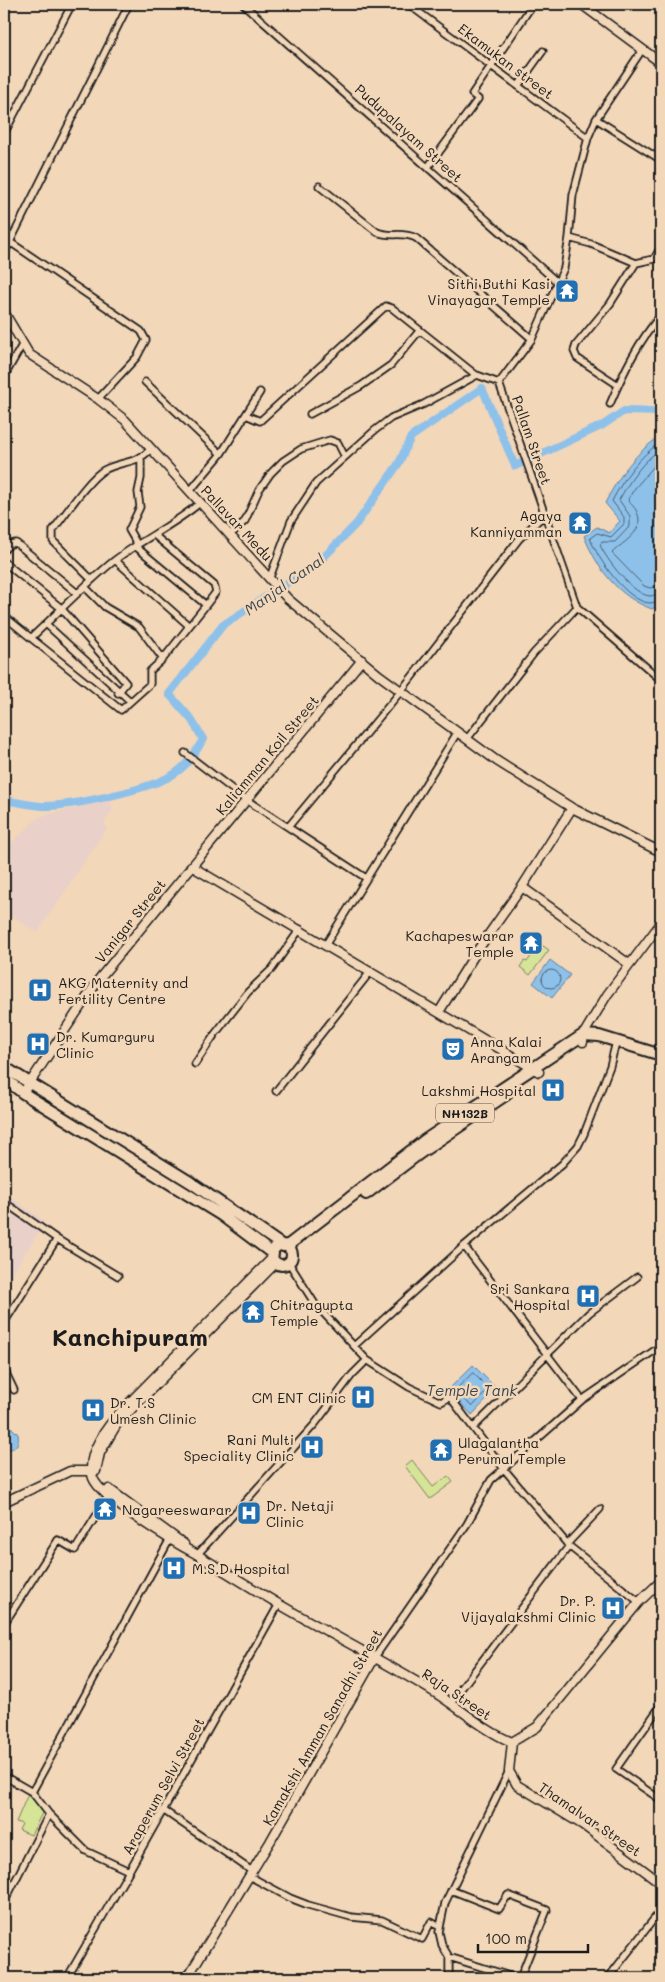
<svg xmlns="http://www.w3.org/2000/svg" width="665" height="1982" viewBox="0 0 665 1982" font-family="Mali,sans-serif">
<rect width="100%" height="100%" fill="#f3d7b9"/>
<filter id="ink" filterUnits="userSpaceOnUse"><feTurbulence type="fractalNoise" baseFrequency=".02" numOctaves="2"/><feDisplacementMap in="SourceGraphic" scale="10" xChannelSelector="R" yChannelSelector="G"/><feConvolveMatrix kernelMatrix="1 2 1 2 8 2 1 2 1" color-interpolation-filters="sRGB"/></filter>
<g filter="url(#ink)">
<!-- built -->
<path fill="#e9d0c9" d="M109 799 113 809 104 822 107 828 37 933 4 910V850L39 817Z
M4 1192 45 1222 4 1286Z"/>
<!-- green -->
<path fill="#d5e497" stroke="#78805a" d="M540 944 549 950 530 975 520 967 524 961 527 962Z
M412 1460 433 1487 448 1476 453 1482 430 1499 405 1466Z
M28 1794 43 1811 31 1835 19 1830 22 1824 16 1822Z"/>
<!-- water -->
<path fill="#8ec1ea" stroke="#607f98" d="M661 436V604L652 609C618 597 597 568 584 536L597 527 609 533 620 521 605 503C619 476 635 452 661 436Z
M550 960 570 975 552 998 533 983Z
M473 1365 497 1389 472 1415 448 1390Z
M11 1427 18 1434C20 1445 14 1451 4 1449V1428Z"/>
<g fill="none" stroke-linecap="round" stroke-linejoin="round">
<!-- shore -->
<path stroke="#4a5e6e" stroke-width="1" d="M661 442C639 456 624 478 612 501L624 517V524L611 537 597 533 590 538C597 558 627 602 650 603 654 603 658 600 661 600
M661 449C643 460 629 482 619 500L630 516V526L615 542H602L600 545C606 559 633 595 650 596 653 596 657 593 661 593
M661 458 635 488 628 499C630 504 635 507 637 512 646 532 622 542 612 553L644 586 650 588 661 586
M542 979a9 9 0 1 1 18 0a9 9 0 1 1-18 0Z
M473 1373 489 1389 472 1407 456 1390Z"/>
<!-- canal -->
<path stroke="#8ec1ea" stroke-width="8" d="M4 800C16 802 29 805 42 806 69 807 152 789 174 774 188 765 196 753 203 739L191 719 169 694 223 625 319 562 357 523 399 463 411 437 482 388 515 466 603 425 624 411 661 412"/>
<!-- street casing -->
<g stroke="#1c1c1c" stroke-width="9">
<path id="street" d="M243 4 557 282
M408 4 588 138
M642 50 596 119 588 138 573 195 569 238 564 268 532 339 499 383 577 607 661 680
M518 86 543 51
M596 119 661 160
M4 134 72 4
M428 167 478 99 472 94 533 4
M319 186 377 232C391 238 401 231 416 238L532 339
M569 238 591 244 636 263
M10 242 141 331 146 340 137 357 98 399
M4 254 129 4
M4 377 22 345
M145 382 221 454 190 491
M618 385 577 358 574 351 576 345 610 304 636 263 654 259 661 247
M610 404C624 371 638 342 661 315
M310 414 361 386 391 365 420 330
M246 415 260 421 386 306 392 308 476 375
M221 454 260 392
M231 534 245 521 259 490 271 473 283 461 301 449 330 440 338 443 345 457
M154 535 214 585 216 592 206 605
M137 544 129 530 140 507 138 492 141 478V460
M135 546 206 605 163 659 150 671V684L121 710 31 638C59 612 85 584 115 560 143 539 174 525 201 502
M4 550 10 544 16 543 77 593
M115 560 188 625
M4 562 61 608 126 683 118 693
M270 577 291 521 316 483 374 431 391 418 424 404 477 375 499 383
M92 580 53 541V530C65 515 89 478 104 470 122 460 135 465 150 450
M85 587 105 607 139 627 163 659
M4 616 31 638
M46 624 130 701
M467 739 534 653 577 607
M185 753 245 799 366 878
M289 826 401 691 519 539 544 515
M326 944 457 733
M195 1064 215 1034 248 992 272 969 300 929
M276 1091 371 971
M4 1202 57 1239 118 1276
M464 1246 582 1400
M289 1263 315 1304 367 1360
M4 1323 57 1239
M354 1346 464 1246 562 1164 578 1146 584 1134 610 1066 615 1046
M4 1369 14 1390
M474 1427 589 1313 637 1277
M567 1544 600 1509
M197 1555 315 1424 352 1375 367 1360 409 1387 441 1402 450 1397 504 1469 569 1546 639 1602
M4 1624 58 1540 75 1550 109 1495
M375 1657 467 1524 491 1480 582 1400 661 1346
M451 1702 569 1546
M661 1705 616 1769 661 1800
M4 1776 32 1792 49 1814 86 1851 129 1871
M32 1792 171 1537
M163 1810 252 1871
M249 1876 290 1898 308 1905 351 1917 382 1920 422 1939 431 1922 440 1927
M451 1890 499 1909 508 1895 547 1910 520 1978
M4 1903 49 1814
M449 1957 516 1978
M67 1978 129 1871 279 1604
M449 1978V1957L442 1945 439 1932 445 1903 509 1771
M608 1978 661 1910"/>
</g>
<!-- secondary casing -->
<g stroke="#1c1c1c" stroke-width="11">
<path id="secondary" d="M581 4 661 63
M4 312 29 354 98 399 125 420 288 599 379 675 497 761 572 808 661 852
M191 866 539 1072
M522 887 572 808
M439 1012 477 951 522 887 629 964
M583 1042V1035L607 995 661 923
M23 1093 99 979 362 660
M273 1257 124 1408C109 1424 84 1454 93 1478 101 1499 175 1543 196 1554 223 1570 250 1587 277 1603 327 1632 379 1659 429 1689 457 1705 482 1730 512 1742L537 1727 639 1602 661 1581
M96 1471 100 1453 117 1424 276 1263
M109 1489 184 1544
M4 1502 70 1471H94
M512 1742 509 1771 517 1785 583 1825 661 1883
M187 1978 270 1842 375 1657"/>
</g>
<!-- highway casing -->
<g stroke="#1c1c1c" stroke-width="14">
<path id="highway" d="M4 1067 190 1182 283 1246
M4 1078 23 1093 221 1215 273 1254
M366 1194 420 1153 507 1094
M272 1255a10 10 0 1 1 20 0a10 10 0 1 1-20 0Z
M287 1246 425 1140 583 1035 599 1036 661 1055"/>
</g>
<!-- street -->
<use href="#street" stroke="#f3d7b9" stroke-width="5.5"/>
<!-- secondary -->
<use href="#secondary" stroke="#f3d7b9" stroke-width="8"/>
<!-- highway -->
<use href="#highway" stroke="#f3d7b9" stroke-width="10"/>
</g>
</g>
<!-- icons -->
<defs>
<g id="temple-square" transform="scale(1.25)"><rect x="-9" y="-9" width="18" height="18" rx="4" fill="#1f6fb2" stroke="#f3d7b9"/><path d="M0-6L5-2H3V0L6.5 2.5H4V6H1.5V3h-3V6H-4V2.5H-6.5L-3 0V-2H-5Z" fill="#fff"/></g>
<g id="hospital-square" transform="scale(1.25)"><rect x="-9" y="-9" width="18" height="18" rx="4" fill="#1f6fb2" stroke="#f3d7b9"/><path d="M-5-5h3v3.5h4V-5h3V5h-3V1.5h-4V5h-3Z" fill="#fff"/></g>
<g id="theatre-square" transform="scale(1.25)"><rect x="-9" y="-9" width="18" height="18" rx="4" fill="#1f6fb2" stroke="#f3d7b9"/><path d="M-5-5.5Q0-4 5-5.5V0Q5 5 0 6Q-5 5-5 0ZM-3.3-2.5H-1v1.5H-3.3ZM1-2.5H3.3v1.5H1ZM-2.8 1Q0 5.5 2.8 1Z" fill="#fff"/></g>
</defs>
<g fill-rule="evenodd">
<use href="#temple-square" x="567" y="291"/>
<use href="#temple-square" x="580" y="523"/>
<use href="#temple-square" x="531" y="943"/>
<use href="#hospital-square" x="40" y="990"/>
<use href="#hospital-square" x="38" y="1044"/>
<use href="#theatre-square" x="453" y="1049"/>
<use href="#hospital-square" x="553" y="1090"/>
<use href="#hospital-square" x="588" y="1296"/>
<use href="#temple-square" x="253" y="1312"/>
<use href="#hospital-square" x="363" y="1397"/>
<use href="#hospital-square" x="93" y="1410"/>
<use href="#hospital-square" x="312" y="1447"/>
<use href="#temple-square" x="441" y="1450"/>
<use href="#temple-square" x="105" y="1509"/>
<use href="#hospital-square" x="249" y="1513"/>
<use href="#hospital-square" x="174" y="1568"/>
<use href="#hospital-square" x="613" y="1608"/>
</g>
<g text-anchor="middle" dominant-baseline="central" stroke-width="5" stroke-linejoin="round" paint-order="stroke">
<!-- shield labels -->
<rect fill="#f3d7b9" stroke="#5c544b" stroke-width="1" x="436" y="1103.5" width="58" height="19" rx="4"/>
<g font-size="12" font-weight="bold" fill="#1c1c1c">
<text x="465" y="1113">NH132B</text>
</g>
<!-- street labels -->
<g font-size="14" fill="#1c1c1c" stroke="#f3d7b9">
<text transform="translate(506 61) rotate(37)">Ekamukan street</text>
<text transform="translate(409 133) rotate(42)">Pudupalayam Street</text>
<text transform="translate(532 440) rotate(71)">Pallam Street</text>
<text transform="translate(237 523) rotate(47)">Pallavar Medu</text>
<text transform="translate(267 755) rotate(-50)">Kaliamman Koil Street</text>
<text transform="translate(130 921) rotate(-51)">Vanigar Street</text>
<text transform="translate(457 1694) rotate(34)">Raja Street</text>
<text transform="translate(322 1727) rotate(-60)">Kamakshi Amman Sanadhi Street</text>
<text transform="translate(163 1786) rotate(-61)">Araperum Selvi Street</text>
<text transform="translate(590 1819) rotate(34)">Thamalvar Street</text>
</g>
<!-- poi labels -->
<g font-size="14" fill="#1c1c1c" stroke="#f3d7b9" text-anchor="start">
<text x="550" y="283" text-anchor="end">Sithi Buthi Kasi<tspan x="550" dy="16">Vinayagar Temple</tspan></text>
<text x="562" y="515" text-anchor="end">Agaya<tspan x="562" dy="16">Kanniyamman</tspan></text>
<text x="514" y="935" text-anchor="end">Kachapeswarar<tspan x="514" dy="16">Temple</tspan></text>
<text x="58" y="982">AKG Maternity and<tspan x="58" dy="16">Fertility Centre</tspan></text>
<text x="56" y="1036">Dr. Kumarguru<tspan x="56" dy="16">Clinic</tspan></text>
<text x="470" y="1041">Anna Kalai<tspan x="470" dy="16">Arangam</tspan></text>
<text x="536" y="1090" text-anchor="end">Lakshmi Hospital</text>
<text x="570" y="1288" text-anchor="end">Sri Sankara<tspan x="570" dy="16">Hospital</tspan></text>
<text x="270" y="1304">Chitragupta<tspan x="270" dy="16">Temple</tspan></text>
<text x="346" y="1397" text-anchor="end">CM ENT Clinic</text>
<text x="110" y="1402">Dr. T.S<tspan x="110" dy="16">Umesh Clinic</tspan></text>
<text x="294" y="1439" text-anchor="end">Rani Multi<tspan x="294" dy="16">Speciality Clinic</tspan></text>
<text x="458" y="1442">Ulagalantha<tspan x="458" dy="16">Perumal Temple</tspan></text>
<text x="266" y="1505">Dr. Netaji<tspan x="266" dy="16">Clinic</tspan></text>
<text x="122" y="1509">Nagareeswarar</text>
<text x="192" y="1568">M.S.D Hospital</text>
<text x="596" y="1600" text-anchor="end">Dr. P.<tspan x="596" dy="16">Vijayalakshmi Clinic</tspan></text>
</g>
<!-- water labels -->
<g font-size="15" font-style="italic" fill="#384550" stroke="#f3d7b9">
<text transform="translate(284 584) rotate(-35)">Manjal Canal</text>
<text x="472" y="1390">Temple Tank</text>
</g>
<!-- town labels -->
<g font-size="24" font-weight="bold" fill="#1c1c1c" stroke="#f3d7b9">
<text x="130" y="1336">Kanchipuram</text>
</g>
</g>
<!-- margin -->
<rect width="665" height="1982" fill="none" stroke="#f3d7b9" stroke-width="20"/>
<rect x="10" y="10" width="645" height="1962" fill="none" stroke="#1c1c1c" stroke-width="2" filter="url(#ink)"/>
<!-- scale -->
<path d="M478 1944v8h110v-8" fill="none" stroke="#1c1c1c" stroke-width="2.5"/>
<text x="485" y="1944" font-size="15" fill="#1c1c1c" stroke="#f3d7b9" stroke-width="4" paint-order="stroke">100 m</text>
</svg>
